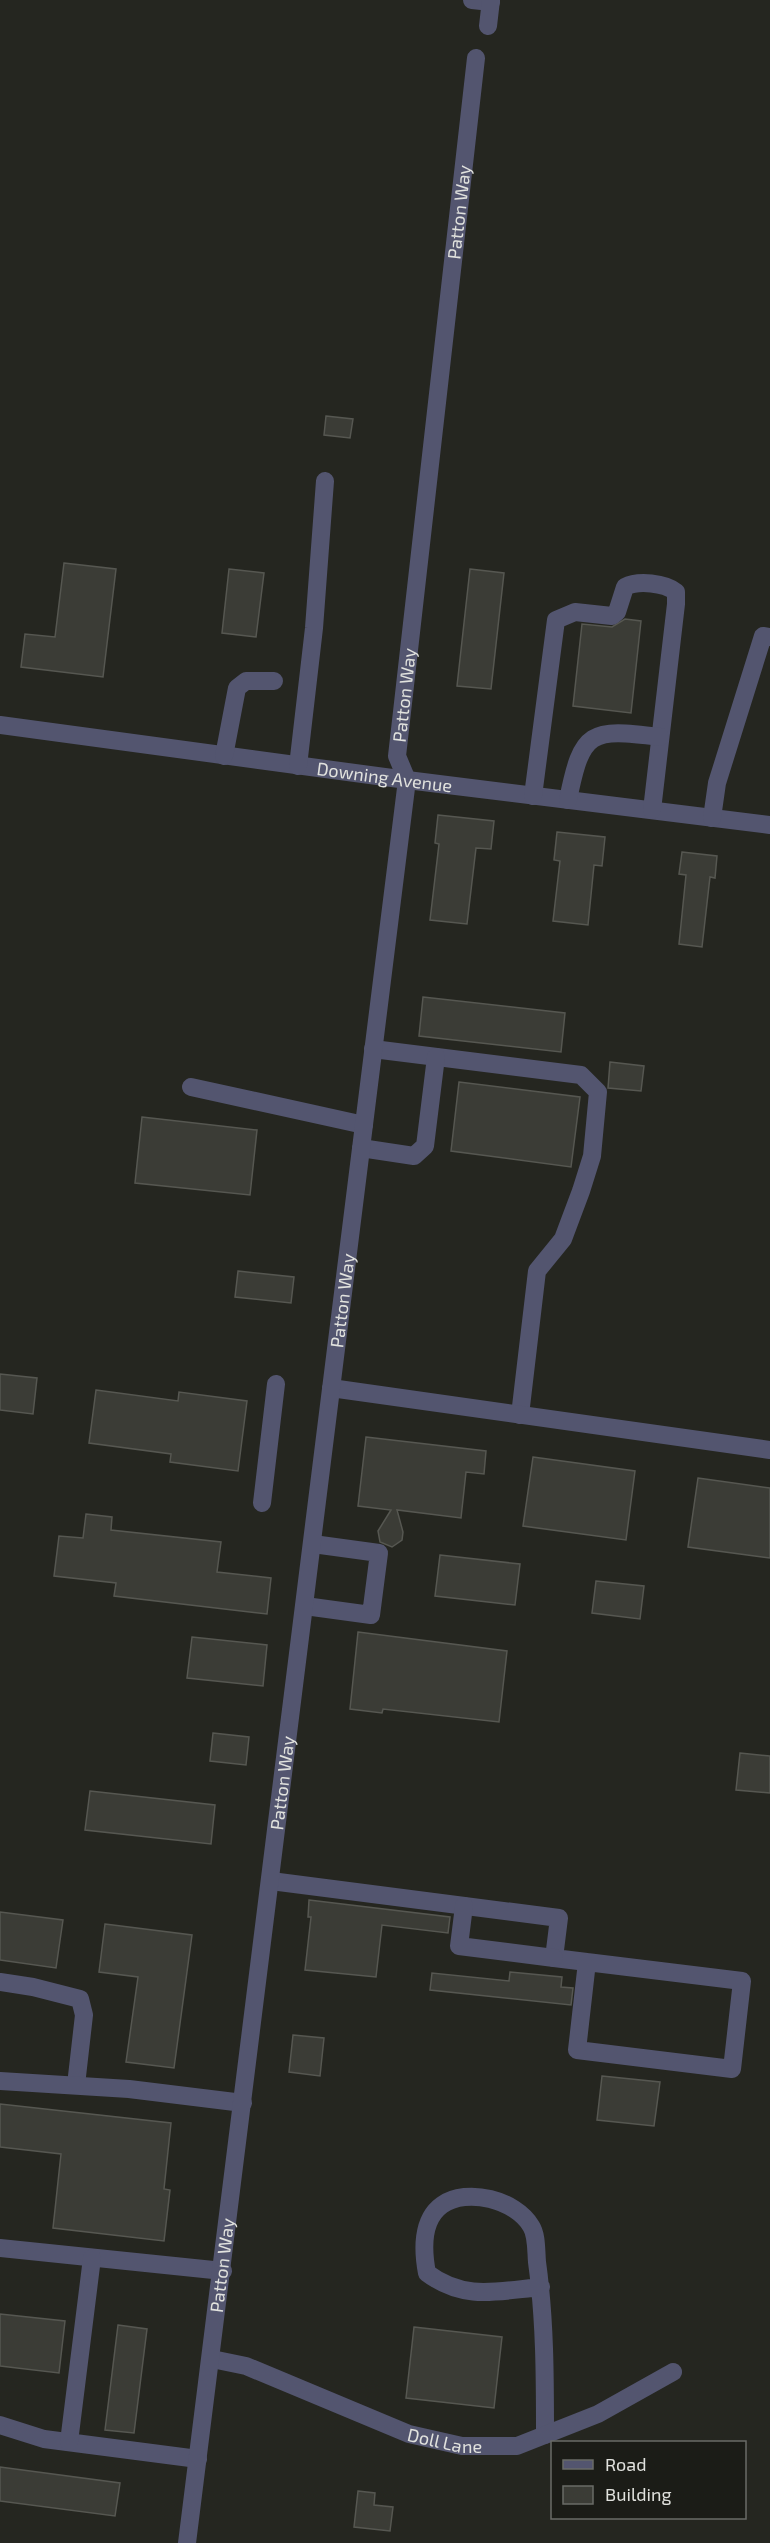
<svg xmlns="http://www.w3.org/2000/svg" width="770" height="2543" viewBox="0 0 770 2543" font-family="'Exo 2',sans-serif">
<rect width="100%" height="100%" fill="#252620"/>
<!-- building -->
<path fill="#3b3c36" stroke="#565751" stroke-width="1.5" d="M326 416 353 419 350 438 324 435Z
M64 563 116 569 103 677 21 667 25 634 55 637Z
M229 569 264 573 256 637 222 633Z
M470 569 504 573 491 689 457 686Z
M625 619 641 621 631 713 573 706 582 624 612 627Z
M438 815 494 821 491 849 476 848 467 924 430 920 439 844 435 843Z
M557 832 605 837 602 866 594 865 588 925 553 921 560 861 554 860Z
M682 852 717 856 715 878 710 877 702 947 679 944 686 875 679 874Z
M423 997 565 1013 561 1052 419 1036Z
M610 1062 644 1066 641 1091 608 1088Z
M459 1082 580 1097 571 1167 451 1151Z
M142 1117 257 1130 250 1195 135 1183Z
M238 1271 294 1277 291 1303 235 1297Z
M0 1374 37 1378 33 1414 0 1410Z
M96 1390 178 1401 179 1392 247 1401 238 1471 170 1462 171 1454 89 1443Z
M366 1437 486 1451 484 1474 466 1472 461 1518 397 1510 403 1532 402 1540 392 1547 380 1542 378 1531 391 1510 358 1506Z
M533 1457 635 1471 626 1540 523 1526Z
M698 1478 770 1488V1558L688 1547Z
M86 1514 112 1517 111 1530 221 1542 217 1572 271 1578 267 1614 114 1596 116 1583 54 1576 59 1536 83 1538Z
M440 1555 520 1564 515 1605 435 1596Z
M596 1581 644 1586 640 1619 592 1613Z
M358 1632 507 1651 499 1722 383 1709 382 1713 350 1709Z
M192 1637 267 1645 263 1686 187 1678Z
M213 1733 249 1737 246 1765 210 1761Z
M740 1753 770 1756V1793L736 1790Z
M90 1791 215 1805 211 1844 85 1830Z
M309 1900 450 1917 448 1933 382 1925 376 1977 305 1970 311 1917H308Z
M0 1912 63 1920 56 1968 0 1960Z
M105 1924 192 1935 174 2068 126 2062 138 1977 99 1972Z
M510 1972 562 1977 561 1987 573 1988 571 2005 430 1990 432 1973 509 1981Z
M293 2035 324 2038 320 2076 289 2072Z
M602 2076 660 2082 654 2126 597 2120Z
M0 2104 171 2123 164 2189 170 2190 164 2241 53 2228 61 2154 0 2147Z
M0 2314 65 2321 59 2373 0 2366Z
M118 2325 147 2329 134 2433 105 2430Z
M414 2327 502 2337 494 2408 406 2398Z
M0 2467 120 2483 115 2516 0 2501Z
M358 2491 375 2493 374 2505 393 2507 390 2531 354 2527Z"/>
<g fill="none" stroke-linecap="round" stroke-linejoin="round">
<!-- minor -->
<g stroke="#53556f" stroke-width="18">
<path d="M472 0 491 2"/>
<path d="M488 26 491 0"/>
<path id="s1" d="M0 725 407 780 770 825"/>
<path d="M224 756 237 688 246 681H274"/>
<path d="M298 766 314 628 325 481"/>
<path d="M533 796 556 620 575 612 612 616 617 612 625 587C638 580 665 583 676 592V604L652 810"/>
<path d="M568 800C582 730 590 728 660 737"/>
<path d="M712 818 717 783 763 636 770 637"/>
<path d="M373 1049 581 1075 598 1092 592 1156 581 1191 563 1239 537 1271 520 1415"/>
<path d="M191 1087 364 1125"/>
<path d="M361 1148 414 1156 425 1146 436 1057"/>
<path d="M331 1388 770 1450"/>
<path d="M262 1503 276 1384"/>
<path d="M305 1606 371 1615 379 1553 313 1544"/>
<path d="M271 1881 559 1918 554 1958 742 1981 732 2069 577 2050 587 1962"/>
<path d="M464 1906 459 1946 554 1958"/>
<path d="M0 1982 33 1987 80 1999 84 2015 76 2085"/>
<path d="M0 2081 129 2089 243 2103"/>
<path d="M0 2248 223 2271"/>
<path d="M541 2287C498 2291 464 2301 427 2273 423 2252 421 2220 442 2205 467 2187 516 2200 531 2226 537 2235 536 2251 537 2262 545 2320 545 2377 545 2435"/>
<path id="s2" d="M212 2359 246 2366 409 2434 462 2446H517L598 2414 673 2372"/>
<path d="M0 2425 44 2439 198 2459"/>
<path d="M69 2442 92 2258"/>
<path id="s3" d="M187 2543 407 780 397 756 476 58"/>
</g>
</g>
<g text-anchor="middle" dominant-baseline="central" stroke-width="4.5" stroke-linejoin="round" paint-order="stroke">
<!-- street labels -->
<g font-size="18" fill="#e1e2de" stroke="#1b1c17">
<text stroke="none"><textPath href="#s3" startOffset="2350">Patton Way</textPath></text>
<text stroke="none"><textPath href="#s3" startOffset="1864">Patton Way</textPath></text>
<text stroke="none"><textPath href="#s1" startOffset="388">Downing Avenue</textPath></text>
<text stroke="none"><textPath href="#s3" startOffset="1252">Patton Way</textPath></text>
<text stroke="none"><textPath href="#s3" startOffset="766">Patton Way</textPath></text>
<text stroke="none"><textPath href="#s3" startOffset="280">Patton Way</textPath></text>
<text stroke="none"><textPath href="#s2" startOffset="248">Doll Lane</textPath></text>
</g>
</g>
<!-- legend -->
<rect x="551" y="2441" width="195" height="78" fill="#1b1c17" stroke="#6a6b67" stroke-width="1.5"/>
<rect x="563" y="2460" width="30" height="9" fill="#53556f" stroke="#6a6b67" stroke-width="1.5"/>
<text x="605" y="2471" font-size="18" fill="#e1e2de">Road</text>
<rect x="563" y="2486" width="30" height="18" fill="#3b3c36" stroke="#6a6b67" stroke-width="1.5"/>
<text x="605" y="2501" font-size="18" fill="#e1e2de">Building</text>
</svg>
